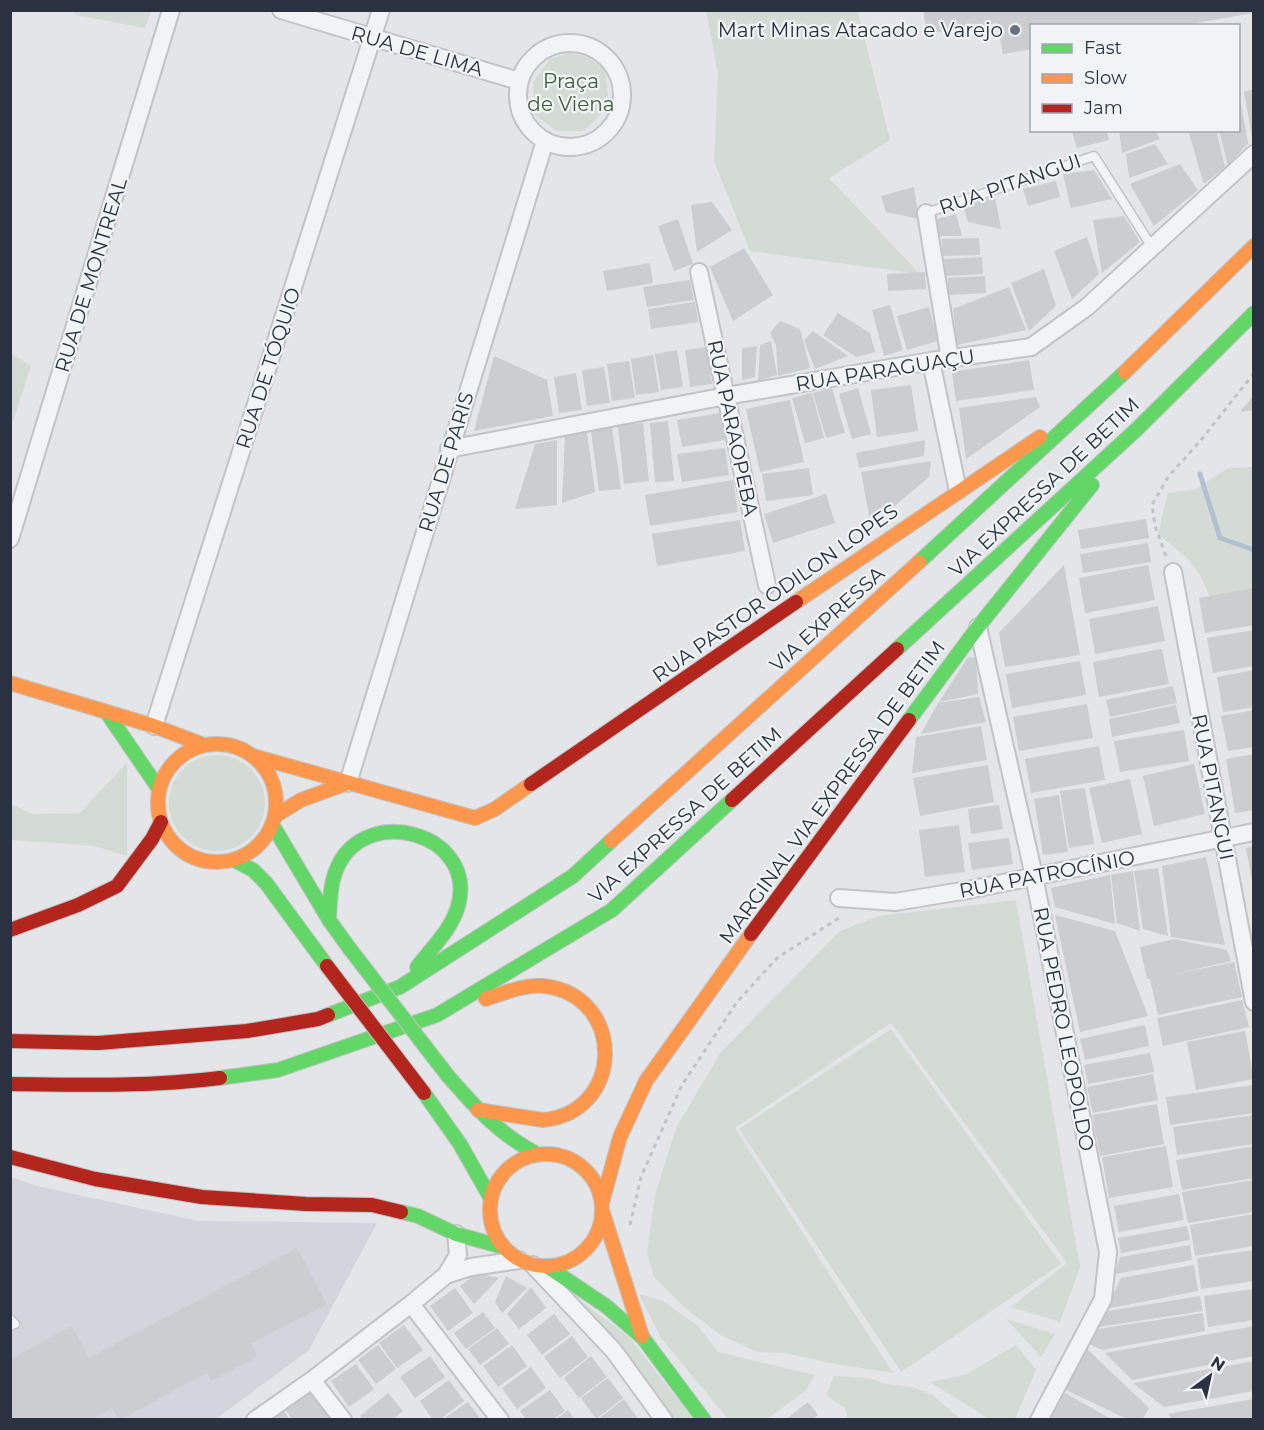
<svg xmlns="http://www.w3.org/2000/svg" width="1264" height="1430" viewBox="0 0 1264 1430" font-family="Montserrat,sans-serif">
<rect width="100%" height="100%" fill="#e3e5e8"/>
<!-- built -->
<path fill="#d2d5db" d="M11 1177 37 1186 199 1221 377 1223 309 1350 216 1419 11 1420Z"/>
<!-- green -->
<path fill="#d4dbd4" d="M74 11H151L145 28 76 15Z
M706 11H858L890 140 829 178 920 274 750 251 714 161 718 74Z
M570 53 588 57 605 70 609 106 584 131H557L535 115 533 82 550 59Z
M11 353 31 366 11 428Z
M1253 467V621L1213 603 1199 573 1188 559 1158 534 1168 493 1196 489 1228 468Z
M169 803a48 48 0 1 1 96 0a48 48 0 1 1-96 0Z
M127 762V856L94 846 11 840 10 804 33 814 80 813Z
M1016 900 1080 1267 1060 1322 1011 1307 1067 1263 891 1023 735 1128 893 1373 835 1364 785 1353 758 1352 722 1336 685 1308 654 1277 647 1253 655 1195 676 1128 721 1052 840 931 879 916Z
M891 1029 1061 1264 901 1372 739 1129Z
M557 1283 629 1337 693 1419H672Z
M639 1294 663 1301 698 1326 718 1352 815 1375 805 1391 767 1419H728L661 1338Z
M1006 1319 1055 1334 1041 1357Z
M1016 1345 1036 1370 1015 1419H989L930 1382 967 1374Z
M834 1376 869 1378 886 1384 912 1387 933 1395 960 1419H848L845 1408 826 1395Z"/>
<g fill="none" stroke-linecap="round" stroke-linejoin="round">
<!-- stream -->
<path stroke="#b2c1d2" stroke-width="5" d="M1200 474 1220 538 1254 550"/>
</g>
<!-- building -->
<path fill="#cbcdd0" d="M923 10H1254V13L1179 26H1032V49L1003 54 997 23 927 34Z
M1254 89V138H1252L1244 92Z
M1240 98 1248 143 1228 166 1219 130H1238Z
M1076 130H1106L1109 140 1077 148 1072 132Z
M1119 130H1155L1160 139 1122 153Z
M1188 130H1216L1225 167 1204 184Z
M1155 144 1168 164 1129 178 1126 154Z
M1180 164 1198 190 1154 226 1130 184Z
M1094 170 1112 199 1071 208 1063 174Z
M1056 181 1060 197 1028 206 1023 189Z
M914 187 919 219 886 212 881 196Z
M995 197 1001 229 968 222 963 206Z
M712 202 732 230 697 252 691 205Z
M956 214 962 236H938L934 220Z
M1124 216 1140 242 1102 273 1093 220Z
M678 219 693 264 674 271 658 226Z
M1087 237 1099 274 1072 299 1054 251Z
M979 238 980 255 942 256V239Z
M744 248 773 295 733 321 710 267Z
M982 257 983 274 945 276 944 259Z
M650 263 653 283 607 291 603 271Z
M1044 269 1056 306 1029 331 1011 283Z
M925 272 926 289 888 291 887 274Z
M985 276 986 293 948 295V278Z
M690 280 694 300 647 307 643 287Z
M1009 287 1026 330 957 345 953 309Z
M695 302 698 322 651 329 648 309Z
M890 305 903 350 884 356 872 310Z
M929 307 938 341 907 350 897 316Z
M838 313 870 333 875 352 856 357 823 335Z
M780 321 800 329 810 368 778 376 776 345 770 333Z
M813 331 848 356 815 369 804 340Z
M771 341 777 375 758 381 760 345Z
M757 346 755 377 742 380V348Z
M707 347 712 384 690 387 685 350Z
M677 350 683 387 661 390 655 354Z
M653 355 659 392 636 395 631 359Z
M494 356 547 380 553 416 474 431Z
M1029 360 1034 390 956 401 952 372Z
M629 361 635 398 612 401 607 364Z
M604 367 610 403 587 406 582 370Z
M576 373 582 410 559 413 554 377Z
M911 385 918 431 877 437 871 390Z
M832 388 845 433 826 438 813 393Z
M858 388 871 434 852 439 839 394Z
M812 393 824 438 805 443 792 398Z
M1254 395V410L1240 412Z
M1036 397 1040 407 966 459 959 408Z
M790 400 804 462 760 472 746 409Z
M720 413 725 440 682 447 677 420Z
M668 421 674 481 655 482 650 423Z
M643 423 649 481 624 484 618 426Z
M612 428 621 489 599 491 591 431Z
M587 432 595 492 562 503 565 435Z
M557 440V505L515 509 535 444Z
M925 440 924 456 859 468 856 453Z
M725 448 729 475 682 482 677 454Z
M931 461 929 477 871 526 861 472Z
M809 468 813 495 766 501 762 474Z
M733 480 738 512 650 526 645 495Z
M826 494 835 523 773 543 764 514Z
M1146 519 1149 538 1081 549 1078 530Z
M740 520 745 551 657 566 652 534Z
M1148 543 1151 562 1083 573 1080 554Z
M1064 565 1080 655 1005 667 999 633Z
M1148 565 1155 600 1085 613 1079 578Z
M1254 588V625L1205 633 1199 598Z
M1158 606 1165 641 1095 654 1089 619Z
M1254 630V666L1213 673 1207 638Z
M1162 649 1169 684 1099 697 1093 662Z
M968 657 976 658 978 694 939 702Z
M1080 661 1086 695 1012 708 1006 674Z
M1254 670V707L1223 712 1217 677Z
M1173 686 1177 703 1110 717 1106 700Z
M979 697 986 722 921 734 938 703Z
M1087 704 1093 738 1019 751 1013 717Z
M1176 705 1180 723 1112 737 1109 719Z
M1254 710V747L1228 751 1221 716Z
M981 726 987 760 912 773 916 737Z
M1184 730 1189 761 1120 772 1114 741Z
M1099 746 1105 780 1031 793 1025 759Z
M1254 754V810L1235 813 1226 759Z
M1194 764 1205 814 1154 826 1143 776Z
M988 765 994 802 920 816 913 778Z
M1130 779 1142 834 1102 843 1089 788Z
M1085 788 1094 844 1069 848 1060 791Z
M1059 795 1068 852 1043 855 1034 799Z
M999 805 1003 829 971 834 968 809Z
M959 825 965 872 925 877 919 830Z
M1009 838 1013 864 972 870 968 843Z
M1254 846V881H1252L1246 848Z
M1206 857 1225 945 1171 937 1162 866Z
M1158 868 1168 936 1143 929 1134 871Z
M1133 871 1140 931 1117 923 1111 875Z
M1110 875 1115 924 1055 907 1051 888Z
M1055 915 1115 931 1148 1016 1080 1032Z
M1174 939 1227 950 1231 961 1171 975 1234 962 1242 997 1158 1015 1150 979H1147L1140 947Z
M1242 1000 1249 1027 1163 1046 1157 1018Z
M1145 1025 1149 1046 1085 1060 1080 1039Z
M1245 1031 1254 1079 1196 1090 1187 1042Z
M1150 1053 1154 1072 1088 1084 1084 1065Z
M1153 1074 1158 1100 1093 1113 1087 1087Z
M1253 1085 1254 1113 1170 1125 1166 1097Z
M1157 1104 1164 1144 1100 1156 1092 1115Z
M1254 1115V1144L1177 1155 1173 1127Z
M1166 1146 1173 1187 1109 1198 1102 1157Z
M1254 1146V1178L1182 1190 1176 1160Z
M1254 1180V1212L1188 1223 1182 1192Z
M1179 1194 1184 1220 1119 1232 1114 1206Z
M1254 1214V1246L1195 1256 1190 1225Z
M1187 1226 1190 1240 1121 1253 1118 1238Z
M1190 1245 1192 1260 1115 1274 1120 1257Z
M297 1248 327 1304 251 1344 257 1357 211 1381 207 1373 119 1420 112 1408 91 1420H10V1359L72 1326 89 1358Z
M1254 1250V1281L1201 1289 1197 1258Z
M1194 1265 1198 1291 1106 1309 1121 1278Z
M477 1273 499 1278 474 1304 460 1286Z
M506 1276 527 1288 502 1313 495 1302Z
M531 1287 546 1308 519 1329 507 1314Z
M455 1288 473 1313 448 1331 430 1306Z
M1254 1289V1320L1208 1327 1204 1296Z
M1200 1296 1203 1311 1098 1327 1108 1311Z
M483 1312 495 1328 466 1349 454 1333Z
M1203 1313 1205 1331 1102 1350 1087 1343 1098 1329Z
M554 1314 570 1334 542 1355 527 1335Z
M404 1325 423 1350 397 1368 379 1343Z
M1254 1326V1356L1132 1380 1105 1353Z
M497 1328 509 1344 480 1365 468 1349Z
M572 1336 588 1357 560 1378 544 1357Z
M378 1345 396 1369 376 1384 358 1360Z
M512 1345 527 1366 498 1387 483 1366Z
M1087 1349 1149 1408 1142 1420H1129L1062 1388Z
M430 1356 445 1377 415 1398 400 1377Z
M591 1356 607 1377 579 1398 564 1378Z
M1254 1361V1391L1164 1407 1133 1383Z
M356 1364 374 1389 349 1407 331 1381Z
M531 1367 546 1388 517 1409 502 1388Z
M608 1378 623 1398 596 1419 581 1398Z
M449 1380 464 1401 439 1420H433L420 1401Z
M550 1390 565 1411 552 1420H527L520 1411Z
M311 1392 329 1418 326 1420H292L286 1410Z
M388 1393 403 1411 392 1420H363L360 1416Z
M1065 1393 1113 1420H1050Z
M624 1399 639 1420H597Z
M1254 1399V1420H1173L1168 1414Z
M468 1402 481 1420H442Z
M808 1402 818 1415 812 1420H785Z
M568 1410 575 1420H555Z
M284 1411 290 1420H273Z"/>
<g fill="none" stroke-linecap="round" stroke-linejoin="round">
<!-- lane casing -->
<g stroke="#c1c3c6" stroke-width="11">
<path id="lane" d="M926 213 1094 156 1152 247
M10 1319 15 1324 10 1326"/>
</g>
<!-- street casing -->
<g stroke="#c1c3c6" stroke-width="20">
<path id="street" d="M281 10 519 81
M518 95a52 52 0 1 1 104 0a52 52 0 1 1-104 0Z
M926 213 950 359
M699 272 767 585
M931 361 958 491
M449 449 726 396 931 361 1031 347 1087 307 1254 154
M10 539 171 10
M1173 572 1254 1002
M978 627 1034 876 1108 1252 1103 1299 1039 1420
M154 726 381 10
M348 783 545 141
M839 898 895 902 968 890 1254 832
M533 1265 614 1351 664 1420
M446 1275 471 1267 519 1260
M411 1304 500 1420
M312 1380 343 1420
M255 1420 312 1380 411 1304 446 1275 458 1255 456 1234"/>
</g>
<!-- fast casing -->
<g stroke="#c1c3c6" stroke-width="16">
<path id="fast" d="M919 562 1125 372
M897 649 1136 430 1254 313
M107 713 159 789
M909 720 978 627 1092 485
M272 824 329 920 350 949
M234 860 253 870 266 883 327 966
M329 920C330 902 330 882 338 866 367 804 474 833 459 902 454 927 432 948 417 967
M328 1015 400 987 573 876 611 841
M448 1076C476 1108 499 1134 537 1154
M220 1078 278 1070 437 1015 612 910 732 800
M424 1093 460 1144 490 1197
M401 1212 418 1216 456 1234 503 1247
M548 1267 606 1306 643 1338 704 1420"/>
</g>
<!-- slow casing -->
<g stroke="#c1c3c6" stroke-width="16">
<path id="slow" d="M1125 372 1254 246
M796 602 1040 437
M10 683 154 726 204 745
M158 803a59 59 0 1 1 118 0a59 59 0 1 1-118 0Z
M253 756 475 818 495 809 531 784
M275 816 301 800 348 783
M611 841 919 562
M478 1110 543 1120C624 1113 627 996 544 986 525 984 504 993 486 999
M490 1210a56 56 0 1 1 112 0a56 56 0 1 1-112 0Z
M602 1203 620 1137 646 1081 751 934
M603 1213 642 1336"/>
</g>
<!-- jam casing -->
<g stroke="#c1c3c6" stroke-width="16">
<path id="jam" d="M531 784 796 602
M732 800 897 649
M10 930 78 905 117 886 152 839 161 822
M751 934 909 720
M10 1041 98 1043 247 1031 318 1019 328 1015
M10 1084C80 1085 150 1087 220 1078
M10 1157 95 1179 202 1197 306 1204 372 1205 401 1212"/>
</g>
<!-- path -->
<path stroke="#c2c3c8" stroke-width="3" stroke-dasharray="4.5 4.5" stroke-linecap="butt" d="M1166 556 1155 526 1152 505 1168 477 1201 440 1254 373
M630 1225 641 1177 682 1085 737 1002 777 958 842 916"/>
<!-- lane -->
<use href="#lane" stroke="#f2f3f5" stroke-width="8"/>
<!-- street -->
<use href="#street" stroke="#f2f3f5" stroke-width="16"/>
<!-- fast -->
<use href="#fast" stroke="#63d668" stroke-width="14"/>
<!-- slow -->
<use href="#slow" stroke="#ff974d" stroke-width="14"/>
<!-- jam -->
<use href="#jam" stroke="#b3261e" stroke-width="14"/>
<!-- fast-bridge casing -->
<g stroke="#c1c3c6" stroke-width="16" stroke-linecap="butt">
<path id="fast-bridge" d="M350 949 448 1076"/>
</g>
<!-- jam-bridge casing -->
<g stroke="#c1c3c6" stroke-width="16" stroke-linecap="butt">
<path id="jam-bridge" d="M327 966 424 1093"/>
</g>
<!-- fast-bridge -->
<use href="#fast-bridge" stroke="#63d668" stroke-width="14"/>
<!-- jam-bridge -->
<use href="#jam-bridge" stroke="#b3261e" stroke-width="14"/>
</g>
<!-- markers -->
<circle fill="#6b717b" stroke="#f1f4f7" stroke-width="2" cx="1015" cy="30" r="6"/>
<g text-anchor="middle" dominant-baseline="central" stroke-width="4.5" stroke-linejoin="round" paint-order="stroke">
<!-- poi labels -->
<g font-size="20" fill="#2a3241" stroke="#f1f4f7" text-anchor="end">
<text x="1003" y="30">Mart Minas Atacado e Varejo</text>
</g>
<!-- street labels -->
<g font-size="20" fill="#2a3241" stroke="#f1f4f7">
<text transform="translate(417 51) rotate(16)">RUA DE LIMA</text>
<text transform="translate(1010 184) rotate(-19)">RUA PITANGUI</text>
<text transform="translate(91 275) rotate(-73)">RUA DE MONTREAL</text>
<text transform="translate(268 368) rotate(-72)">RUA DE TÓQUIO</text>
<text transform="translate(885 370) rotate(-9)">RUA PARAGUAÇU</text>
<text transform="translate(733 428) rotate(78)">RUA PARAOPEBA</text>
<text transform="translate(446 462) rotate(-73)">RUA DE PARIS</text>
<text transform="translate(1044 487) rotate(-43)">VIA EXPRESSA DE BETIM</text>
<text transform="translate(775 593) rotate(-35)">RUA PASTOR ODILON LOPES</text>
<text transform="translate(827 619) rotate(-42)">VIA EXPRESSA</text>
<text transform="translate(1213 787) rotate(79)">RUA PITANGUI</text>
<text transform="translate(832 792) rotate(-54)">MARGINAL VIA EXPRESSA DE BETIM</text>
<text transform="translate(685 815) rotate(-42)">VIA EXPRESSA DE BETIM</text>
<text transform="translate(1047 874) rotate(-11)">RUA PATROCÍNIO</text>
<text transform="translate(1064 1029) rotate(79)">RUA PEDRO LEOPOLDO</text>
</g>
<!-- park labels -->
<g font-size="20" fill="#3e5d37" stroke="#f1f4f7">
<text x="571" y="81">Praça<tspan x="571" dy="23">de Viena</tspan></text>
</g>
</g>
<!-- border -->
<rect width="1264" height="1430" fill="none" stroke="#2a3241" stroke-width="24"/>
<!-- legend -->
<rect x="1030" y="24" width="210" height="108" fill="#f1f4f7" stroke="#a1a6ae" stroke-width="1.5"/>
<rect x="1042" y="44" width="30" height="9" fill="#63d668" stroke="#a1a6ae" stroke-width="1.5"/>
<text x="1084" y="54" font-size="18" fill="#2a3241">Fast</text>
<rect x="1042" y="74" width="30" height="9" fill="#ff974d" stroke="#a1a6ae" stroke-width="1.5"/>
<text x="1084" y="84" font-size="18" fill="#2a3241">Slow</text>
<rect x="1042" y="104" width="30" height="9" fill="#b3261e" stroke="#a1a6ae" stroke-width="1.5"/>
<text x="1084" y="114" font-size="18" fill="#2a3241">Jam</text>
<!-- north arrow -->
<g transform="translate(1210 1376) rotate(33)" stroke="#f1f4f7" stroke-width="4.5" paint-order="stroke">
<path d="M0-4.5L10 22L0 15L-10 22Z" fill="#2a3241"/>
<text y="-9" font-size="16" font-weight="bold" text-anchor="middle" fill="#2a3241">N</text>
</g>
</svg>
